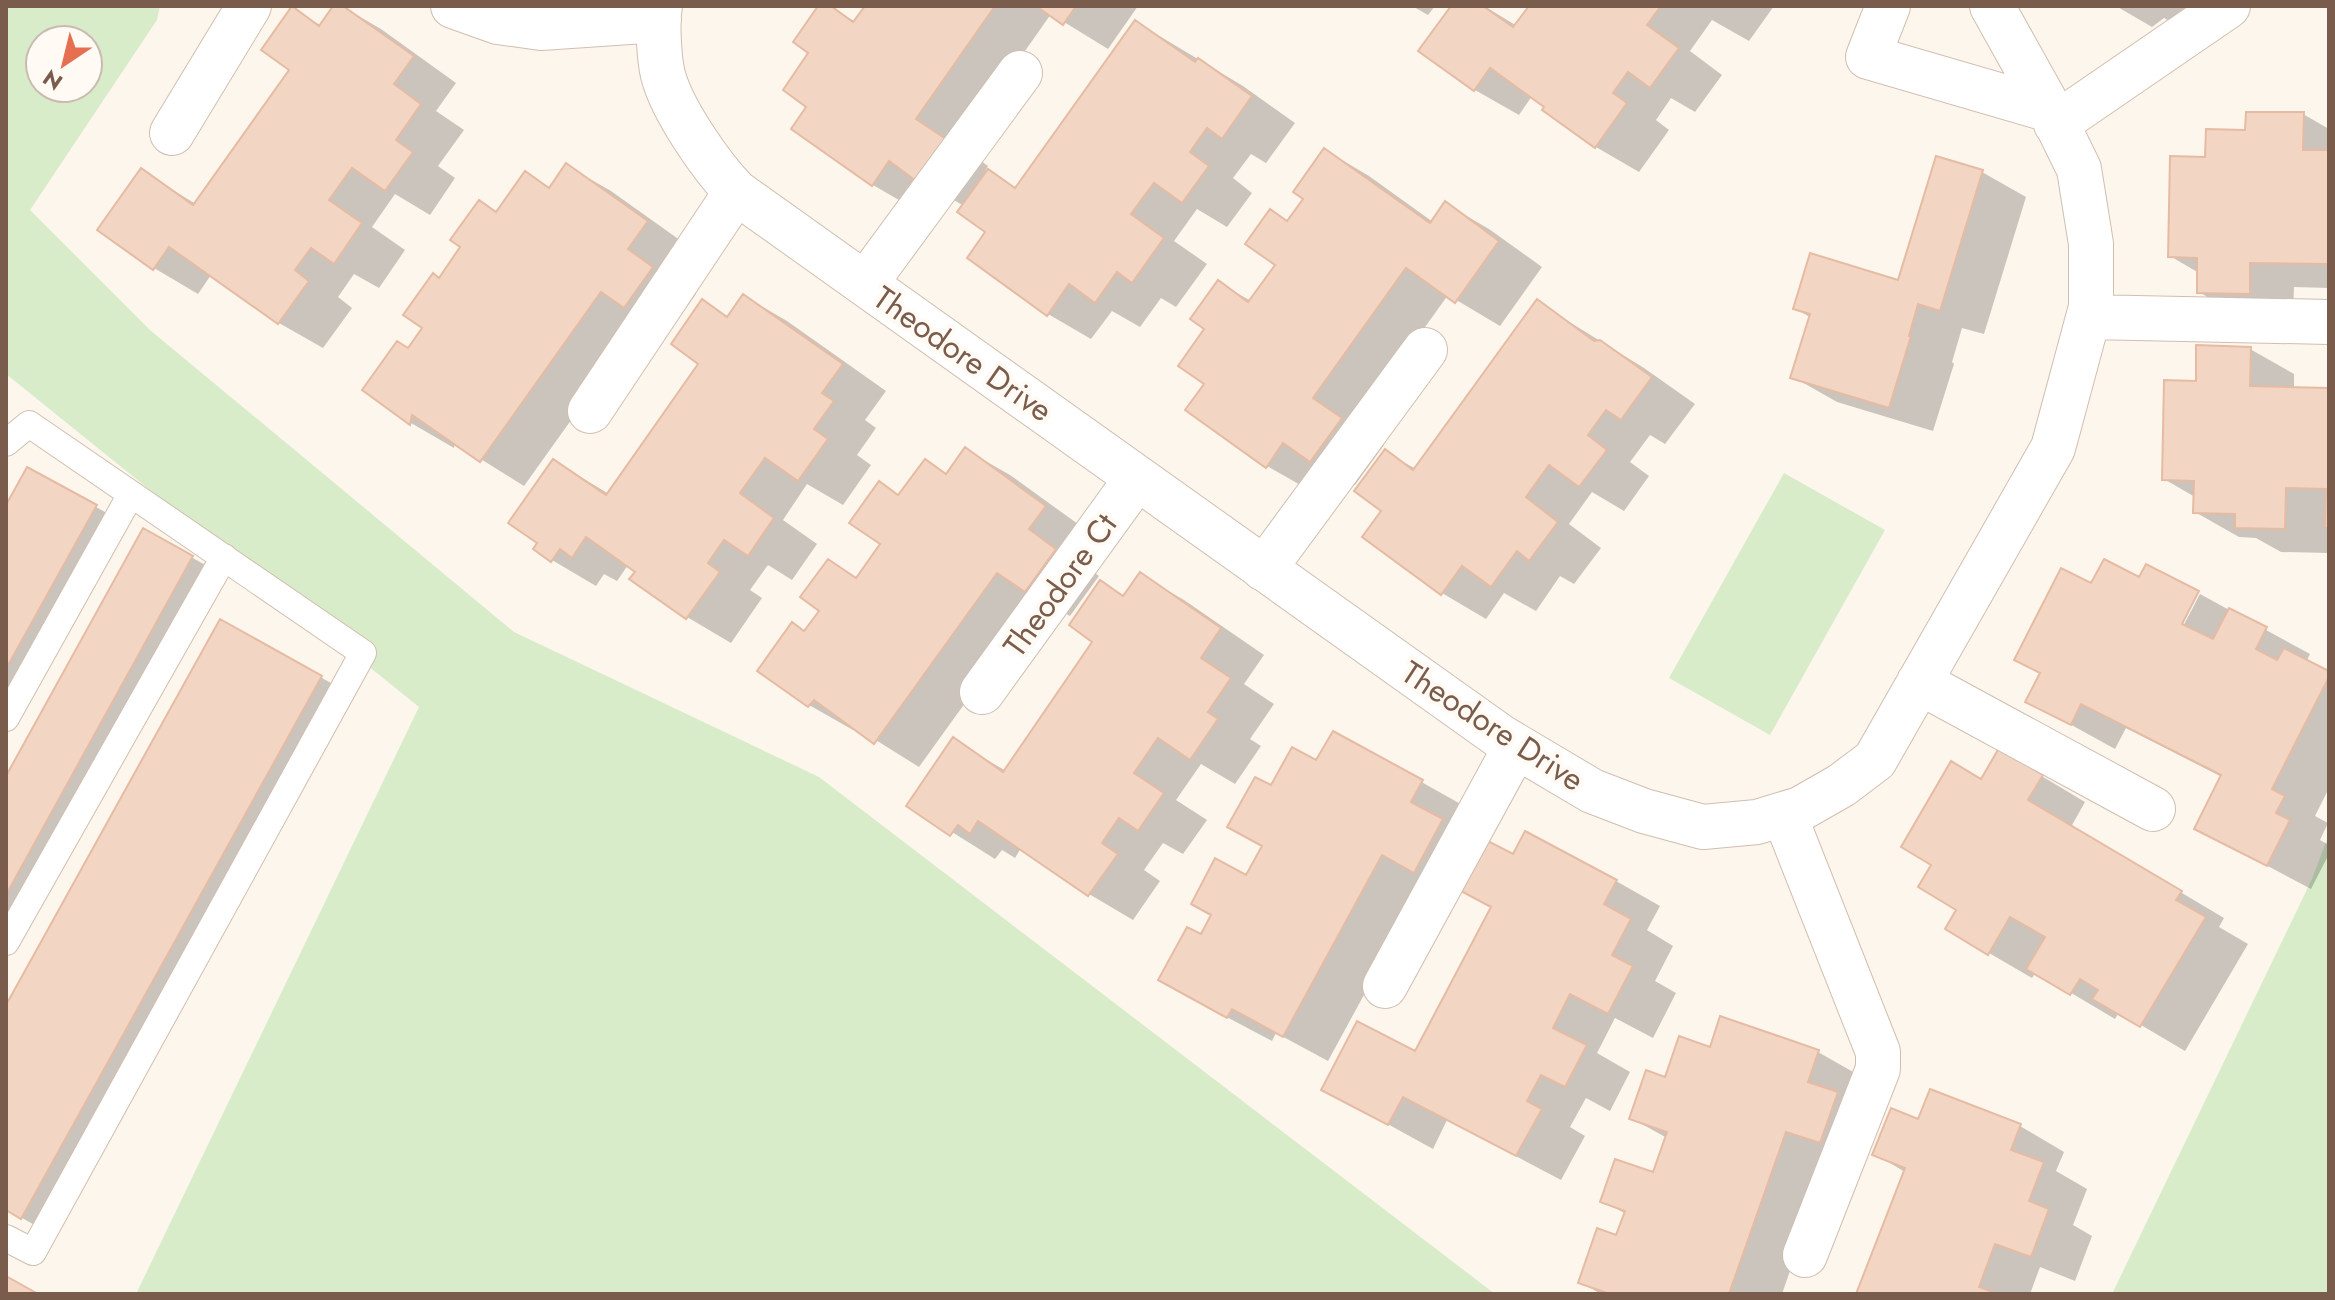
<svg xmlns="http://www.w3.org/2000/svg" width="2335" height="1300" viewBox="0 0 2335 1300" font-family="Jost,sans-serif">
<rect width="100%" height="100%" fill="#fdf6ec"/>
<!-- green -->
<path fill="#d8ecc9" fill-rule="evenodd" d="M6 6H160L157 20 30 210 150 330 514 632 819 777 1495 1294H136L419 707 6 374ZM40 40H88V88H40Z
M1784 473 1885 530 1770 735 1669 678Z
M2329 834V1294H2112L2312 879Z"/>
<!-- shadow -->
<path fill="#0003" d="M335 6H341L381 29 456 83 436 111 464 130 438 166 455 178 430 215 395 194 372 227 405 250 379 288 354 274 338 297 352 308 323 348 279 323 211 275 198 294 154 268 100 230 141 171 196 204 292 69V9L322 26Z
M821 6H828L856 22 867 6H1138L1108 49 1051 14 959 145 988 166 986 170 1017 188 1136 22 1243 86 1295 123 1266 163 1251 154 1233 178 1252 193 1227 227 1197 209 1174 241 1207 264 1176 307 1161 298 1140 327 1112 311 1091 339 1048 314 988 232 964 206 932 187 916 210 873 185 809 106 811 53Z
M1412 6H1435L1428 15Z
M1453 6H1484L1517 26 1531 6H1774L1749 41 1712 20 1690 51 1722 75 1695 112 1671 98 1656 120 1669 130 1639 172 1596 147 1532 96 1519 115 1475 90Z
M2116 6H2222L2188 31 2164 18 2152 27Z
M2303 114 2329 129V288L2294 287 2293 318H2243L2199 292V273L2170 256 2207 159 2247 132Z
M1325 150 1369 176 1433 222 1446 204 1489 229 1542 267 1500 326 1448 295 1355 425 1384 445 1355 485 1326 469 1311 491 1267 466 1206 384 1207 328 1219 283 1251 301 1278 264 1289 223 1306 199Z
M567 166 611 191 691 248 670 276 696 294 669 332 644 318 524 486 455 443 454 448 411 423 364 389 409 350 425 327 440 280 498 213 526 174 551 188Z
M1982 172 2026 197 1984 334 1962 328 1952 362 1954 364 1933 431 1837 402 1793 377 1811 318 1795 308 1899 282Z
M744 296 787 321 886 391 865 420 876 428 857 455 871 465 843 505 807 484 783 520 817 544 792 580 768 565 750 590 762 598 731 643 687 617 632 579 637 571 628 565 617 581 604 574 596 586 552 560 540 542 554 461 609 494 701 364 703 302 729 317Z
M1537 302 1644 368 1695 404 1665 444 1650 435 1630 462 1649 476 1624 511 1592 492 1569 524 1601 548 1574 584 1560 576 1536 611 1504 593 1486 619 1442 593 1383 510 1385 452 1416 469Z
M2250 349 2294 374V389L2329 390 2328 553 2281 552 2256 538 2239 537 2195 512V497L2164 479 2198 383Z
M966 450 1010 475 1089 532 1072 556 1099 576 1070 616 1040 599 919 767 855 727 853 730 809 705 806 632 822 611 828 561 858 578 883 544 879 483 901 496 926 462 948 475Z
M96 507 121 521 6 729V509Z
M144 531 218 572 6 956V780Z
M1140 575 1184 600 1264 655 1244 684 1274 704 1250 739 1261 746 1235 784 1201 764 1176 800 1207 820 1183 854 1163 843 1144 870 1160 881 1133 920 1089 894 1021 848 1015 858 1002 850 995 859 909 805 953 740 1006 771 1095 641 1100 582 1125 596Z
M2200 594 2310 654 2306 662 2329 674V788L2315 816 2328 823 2320 840 2329 845V854L2311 889 2196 828 2222 777 2126 728 2115 749 2028 701 2175 632 2179 634Z
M220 621 347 692 47 1232 6 1209V1009Z
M1334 733 1466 807 1455 828 1514 857 1616 881 1660 906 1647 930 1673 946 1655 981 1676 993 1653 1038 1615 1018 1597 1053 1630 1072 1610 1111 1586 1098 1570 1127 1585 1136 1561 1180 1447 1120 1433 1149 1324 1089 1416 1054 1493 907 1462 889 1427 879 1328 1061 1276 1033 1272 1041 1204 1005 1202 937 1247 878 1264 846 1272 788 1317 763Z
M2000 751 2085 802 2071 827 2224 918 2219 927 2248 944 2185 1051 2119 1012 2115 1019 2036 972 2032 978 1989 953 1959 910 1982 781Z
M1711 1050 1818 1052 1862 1077 1881 1119 1864 1167 1830 1155 1782 1294H1601L1580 1282 1618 1238 1626 1214 1603 1201 1654 1174 1667 1138 1631 1118 1666 1079Z
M1919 1121 2020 1126 2064 1152 2056 1171 2087 1189 2073 1225 2092 1236 2075 1281 2040 1267 2030 1294H1858L1905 1172 1875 1154Z"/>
<!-- building -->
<path fill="#f3d5c3" stroke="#e6bba3" stroke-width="2" d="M292 6 319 26 333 6H343L414 56 394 84 421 104 396 140 413 152 385 191 352 168 329 200 362 223 334 264 311 248 295 270 309 281 278 324 169 247 153 270 97 230 141 168 193 205 289 70 261 50Z
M818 6H831L853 22 865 6H995L916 119 946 139 916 181 889 161 872 186 791 129 806 107 783 90 808 53 793 42Z
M1036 6H1076L1063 25Z
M1451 6H1483L1513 27 1529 6H1661L1647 25 1679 48 1650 88 1628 72 1613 93 1627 103 1595 148 1542 110 1544 107 1490 68 1474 91 1418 51Z
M1135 20 1195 62 1198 58 1252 96 1222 139 1207 128 1190 152 1209 166 1182 203 1154 183 1131 214 1164 238 1132 283 1117 272 1095 303 1069 284 1047 316 967 258 985 232 957 212 988 169 1015 188Z
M2246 112H2304L2303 150H2329V264L2250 263V294L2197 293V258L2168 257 2170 156 2205 157 2206 129 2245 130Z
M1324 148 1430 223 1445 201 1499 241 1455 303 1406 268 1313 398 1342 418 1310 462 1283 443 1266 468 1185 410 1204 384 1178 366 1204 329 1190 319 1218 280 1248 302 1275 265 1245 244 1270 209 1287 221 1303 199 1293 192Z
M1936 156 1983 170 1940 311 1918 304 1909 336H1911L1889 408 1790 378 1810 314 1793 309 1810 253 1898 280Z
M566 163 648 221 628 249 653 267 624 308 601 292 480 462 412 415 410 425 362 390 397 341 408 348 422 328 403 315 433 273 439 278 460 247 450 240 479 200 496 212 525 171 549 188Z
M743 294 843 364 822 393 834 401 814 429 828 439 798 481 765 458 740 493 774 518 748 556 724 540 708 563 720 572 686 619 629 579 635 572 586 537 572 558 560 549 551 562 533 549 537 543 508 523 553 459 606 495 698 364 671 344 702 299 727 317Z
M1537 299 1594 341 1600 340 1652 377 1621 420 1606 410 1588 435 1607 450 1579 487 1549 465 1526 497 1558 522 1529 561 1517 551 1491 587 1462 566 1441 595 1362 537 1381 511 1354 491 1385 449 1413 470Z
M2196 345 2251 347 2250 386 2329 388V528H2325L2326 489 2286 488 2285 529 2235 528V514L2193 513 2194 481 2162 480 2164 380 2196 381Z
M965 447 1046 506 1029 529 1056 549 1025 592 997 573 874 744 814 700 808 707 757 671 792 622 804 631 819 611 800 597 828 559 856 578 880 544 849 523 879 481 898 495 925 459 946 474Z
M27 467 97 505 6 669V505Z
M143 528 193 556 6 895V776Z
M2104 559 2139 577 2146 564 2199 591 2182 624 2213 639 2229 608 2267 627 2256 649 2277 660 2284 648 2329 671V677L2272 789 2285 796 2276 813 2290 820 2267 866 2194 829 2221 775 2081 704 2071 725 2025 702 2040 673 2014 660 2061 568 2091 583Z
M1140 572 1221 628 1201 658 1231 678 1208 712 1218 719 1190 760 1158 738 1134 773 1164 793 1138 831 1119 818 1102 843 1118 854 1088 896 978 821 970 834 958 825 950 836 906 806 953 737 1003 772 1092 642 1069 625 1100 580 1123 596Z
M220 619 322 676 21 1219 6 1210V1005Z
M1333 731 1423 780 1411 802 1443 819 1414 873 1382 855 1283 1037 1232 1009 1227 1018 1158 980 1187 927 1201 934 1211 915 1191 904 1215 858 1246 875 1262 846 1227 827 1255 777 1271 785 1292 747 1316 760Z
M1999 748 2043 775 2028 800 2182 891 2176 900 2206 917 2140 1027 2092 999 2098 990 2080 979 2070 995 2026 969 2045 937 2010 917 1988 955 1945 929 1956 910 1918 887 1931 865 1901 847 1951 761 1981 779Z
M1525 831 1617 880 1604 904 1631 919 1612 955 1633 966 1608 1014 1570 994 1553 1028 1587 1045 1565 1087 1541 1075 1527 1101 1542 1109 1516 1156 1403 1097 1388 1125 1321 1090 1357 1021 1415 1051 1491 907 1461 891 1488 841 1513 854Z
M1720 1016 1819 1050 1808 1082 1838 1092 1820 1143 1786 1132 1729 1294H1610L1578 1283 1597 1228 1616 1235 1625 1211 1600 1202 1615 1159 1653 1172 1667 1132 1629 1119 1646 1070 1665 1077 1679 1036 1710 1047Z
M1930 1089 2021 1124 2011 1150 2044 1162 2029 1201 2049 1209 2031 1257 1995 1244 1979 1287 1998 1294H1856L1905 1168 1872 1155 1891 1108 1918 1119Z
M6 1276 38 1294H6Z"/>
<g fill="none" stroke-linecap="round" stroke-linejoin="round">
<!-- service casing -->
<g stroke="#d1beb0" stroke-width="28">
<path id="service" d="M6 443 29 424 363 653 33 1252 6 1238
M6 718 131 494
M6 942 224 557"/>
</g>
<!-- minor casing -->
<g stroke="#d1beb0" stroke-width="46">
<path id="minor" d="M453 6 498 22 541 28 659 20
M660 6C657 22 659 59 663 75 672 110 711 166 736 192L1501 737 1592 791 1644 811 1703 827 1757 822 1800 809 1842 785 1875 760 2053 448 2091 307V244L2079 169 2050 110 1992 6
M1888 6 1868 57 2050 110
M2056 124 2228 6
M172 133 249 6
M865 284 1020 73
M2089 317 2329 322
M590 411 736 192
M1264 569 1425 350
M1919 682 2153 809
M982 692 1137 478
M1784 814 1878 1052V1069L1805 1255
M1385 986 1516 746"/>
</g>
<!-- service -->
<use href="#service" stroke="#fff" stroke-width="26"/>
<!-- minor -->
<use href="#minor" stroke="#fff" stroke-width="44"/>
</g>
<g text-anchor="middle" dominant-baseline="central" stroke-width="8" stroke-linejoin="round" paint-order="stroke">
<!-- street labels -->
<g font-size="32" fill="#7a5c4d" stroke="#fffaf3">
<text transform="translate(963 354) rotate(35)">Theodore Drive</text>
<text transform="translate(1060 585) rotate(-54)">Theodore Ct</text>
<text transform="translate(1493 726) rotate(33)">Theodore Drive</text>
</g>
</g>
<!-- border -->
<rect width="2335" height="1300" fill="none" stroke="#7a5c4d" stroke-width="16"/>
<!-- north arrow -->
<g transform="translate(64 64) rotate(215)"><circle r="38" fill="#fffaf3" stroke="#cabbb1" stroke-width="2"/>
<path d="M0-6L14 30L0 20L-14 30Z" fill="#e76f51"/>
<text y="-12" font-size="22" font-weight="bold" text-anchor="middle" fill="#7a5c4d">N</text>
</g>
</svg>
